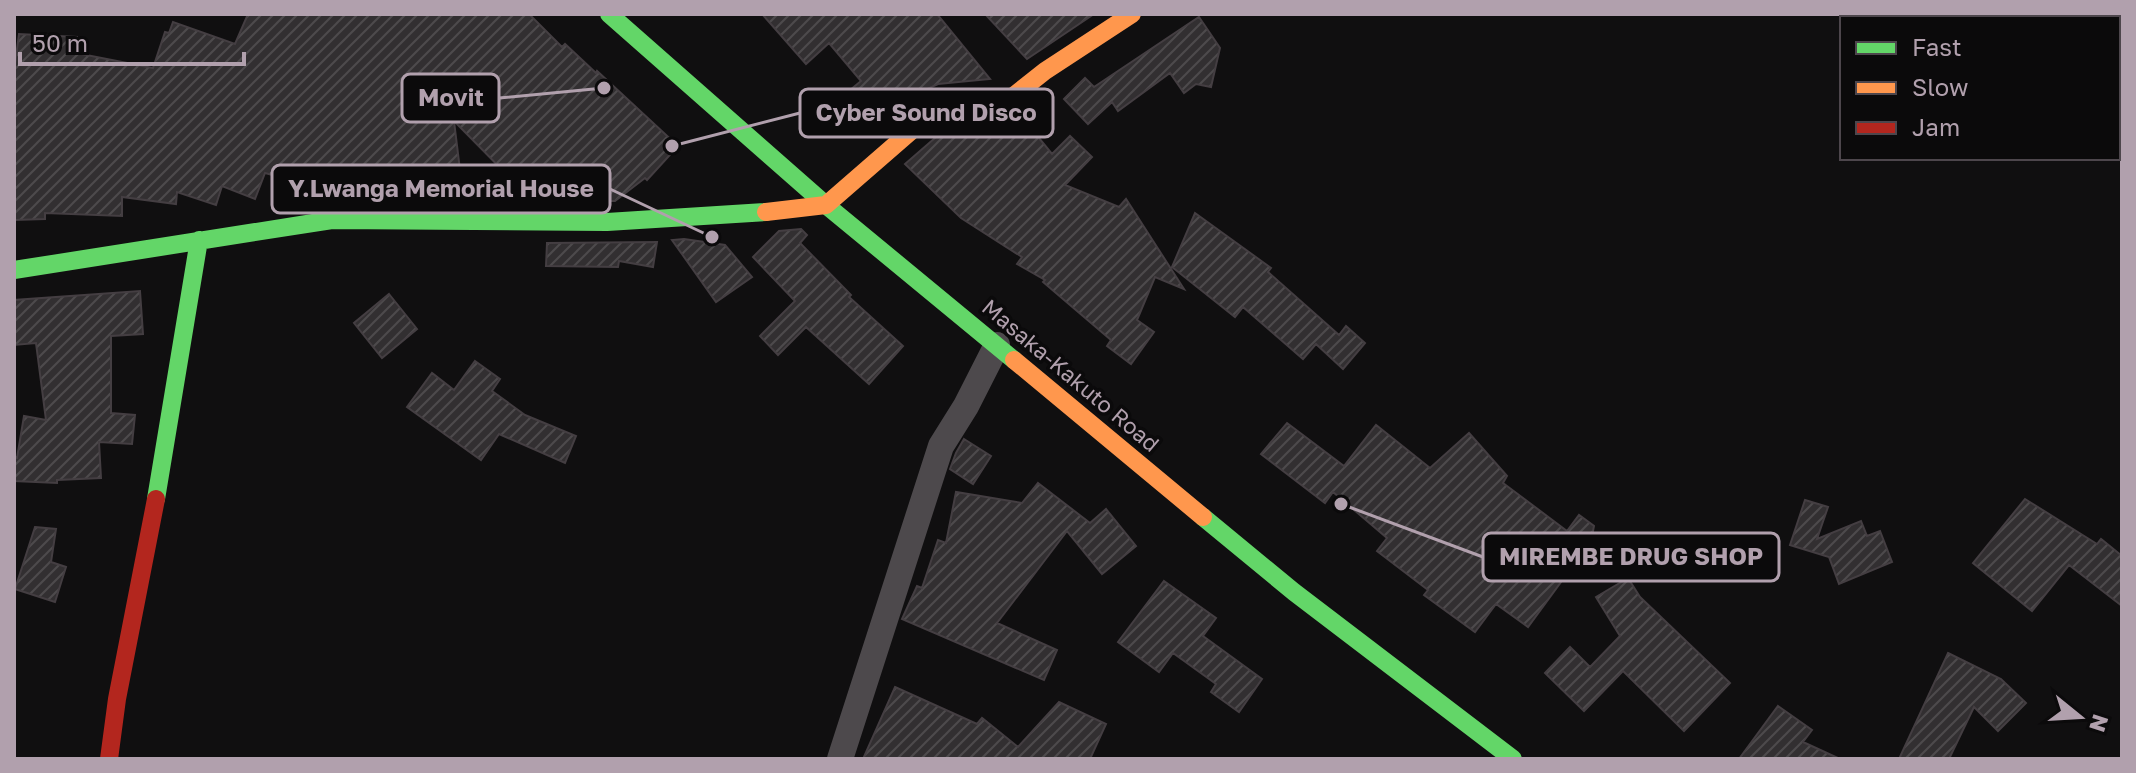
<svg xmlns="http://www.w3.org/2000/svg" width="2136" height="773" viewBox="0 0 2136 773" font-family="'Golos Text',sans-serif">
<defs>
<pattern id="building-hatch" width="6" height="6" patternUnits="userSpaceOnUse" patternTransform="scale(2)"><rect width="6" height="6" fill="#322f31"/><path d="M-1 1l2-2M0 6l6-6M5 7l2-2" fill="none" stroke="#4d4a4c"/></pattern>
</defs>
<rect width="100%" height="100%" fill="#100f10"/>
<!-- building -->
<path fill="url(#building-hatch)" stroke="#443e42" stroke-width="2" d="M248 14H529L562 47 565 44 596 73 597 71 678 146 647 180 645 178 615 201H600L568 171 538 200H532L454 121 460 170 418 175 416 194 362 189 361 194 314 186 265 173 255 199 222 186 216 205 177 192 176 204 122 197V216L45 213V219L14 220V71L19 34 77 37 76 53 153 68 165 32 169 33 173 22 235 44Z
M762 14H937L990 79 938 84 927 89 889 122 880 111 865 123 843 96 861 81 829 43 806 64Z
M985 14H1094L1027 59Z
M1199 17 1220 48 1211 87 1196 84 1184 93 1170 73 1118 111 1112 102 1088 124 1064 99 1085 78 1094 87Z
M1021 116 1052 154 1070 136 1092 157 1065 185 1119 207 1126 199 1184 289 1155 277 1137 320 1154 332 1131 364 1107 346 1111 340 1043 282 1045 280 1017 264 1022 257 961 218 905 164 950 125Z
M1195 213 1271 268 1268 272 1339 335 1346 326 1365 343 1343 369 1316 344 1303 359 1243 307 1235 317 1172 267Z
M801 229 807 235 800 243 851 295 849 297 903 346 869 384 806 327 778 355 760 336 795 301 753 257 779 231Z
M684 239 725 245 752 277 716 302 672 240Z
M657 242 653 267 619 261 618 267 546 266 547 243Z
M140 291 143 334 111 336V413L135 415 132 444 99 442 101 478 57 480V483L14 481V457L17 458 24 416 46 420 36 343 14 345V300Z
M389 294 417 329 382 358 354 323Z
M475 361 500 379 492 391 525 415 576 436 565 463 499 434 481 460 407 407 432 373 454 390Z
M1287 423 1344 466 1376 425 1430 468 1469 433 1507 476 1503 483 1567 531 1579 515 1594 526 1591 541 1528 627 1496 604 1475 632 1424 595 1428 590 1377 551 1387 538 1333 492 1325 503 1261 454Z
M964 439 991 456 973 484 950 469 956 453Z
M1038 483 1090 523 1106 509 1136 546 1102 574 1067 531 997 623 1057 650 1044 680 902 619 917 586 922 588 938 540 946 543 956 492 1022 503Z
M2025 499 2097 544 2101 539 2122 556V606L2069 565 2032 611 1973 563Z
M1805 500 1828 507 1817 539 1861 521 1867 536 1880 531 1892 562 1839 584 1829 557 1790 545Z
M35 527 56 529 51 562 66 567 55 602 15 589Z
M1628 578 1640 597 1730 683 1684 731 1623 671 1584 711 1545 673 1570 647 1590 667 1620 636 1596 597Z
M1164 581 1216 618 1203 636 1262 679 1239 712 1211 692 1216 684 1173 653 1159 672 1118 642Z
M1948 653 2001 679 2026 703 1998 731 1974 707 1949 759H1899Z
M895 687 977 724 982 718 1018 747 1059 702 1106 724 1090 759H863Z
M1778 706 1812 730 1803 742 1840 759H1739Z"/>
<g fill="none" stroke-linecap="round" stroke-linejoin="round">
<!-- street -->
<path stroke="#4d494c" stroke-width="26" d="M840 759 941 446 966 406 997 345"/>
<!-- fast -->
<path stroke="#63d668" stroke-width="18" d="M609 14 826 205 1014 360
M14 270 332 220 607 222 766 212
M156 499 199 240
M1203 517 1294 592 1513 759"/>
<!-- slow -->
<path stroke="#ff974d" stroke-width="18" d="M766 212 826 205 941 105 1011 98 1045 71 1132 14
M1014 360 1203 517"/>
<!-- jam -->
<path stroke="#b3261e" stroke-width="18" d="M109 759 117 699 156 499"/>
</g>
<g text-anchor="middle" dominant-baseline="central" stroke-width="7" stroke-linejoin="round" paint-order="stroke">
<!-- street labels -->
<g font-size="22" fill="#b1a0ad" stroke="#0b0a0b">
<text transform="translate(1071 375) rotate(40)">Masaka-Kakuto Road</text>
</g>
</g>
<!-- callouts -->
<path fill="none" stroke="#b1a0ad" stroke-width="3" d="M604 88L499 98M672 146L800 113M712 237L610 189M1341 504L1483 557"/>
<g fill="#b1a0ad" stroke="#0b0a0b" stroke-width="3">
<circle cx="604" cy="88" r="8"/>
<circle cx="672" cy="146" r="8"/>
<circle cx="712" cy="237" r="8"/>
<circle cx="1341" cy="504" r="8"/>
</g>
<g fill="#0b0a0b" stroke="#b1a0ad" stroke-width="3">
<rect x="402" y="74" width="97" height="48" rx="8"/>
<rect x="800" y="89" width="253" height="48" rx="8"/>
<rect x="272" y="165" width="338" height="48" rx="8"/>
<rect x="1483" y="533" width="296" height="48" rx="8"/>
</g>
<g font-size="24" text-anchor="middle" font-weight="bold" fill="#b1a0ad">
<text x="451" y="106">Movit</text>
<text x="926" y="121">Cyber Sound Disco</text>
<text x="441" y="197">Y.Lwanga Memorial House</text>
<text x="1631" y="565">MIREMBE DRUG SHOP</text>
</g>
<!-- border -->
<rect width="2136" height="773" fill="none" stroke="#b1a0ad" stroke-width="32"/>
<!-- legend -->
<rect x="1840" y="16" width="280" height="144" fill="#0b0a0b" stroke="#4d464c" stroke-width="2"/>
<rect x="1856" y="42" width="40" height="12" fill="#63d668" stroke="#4d464c" stroke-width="2"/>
<text x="1912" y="56" font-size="24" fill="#b1a0ad">Fast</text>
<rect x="1856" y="82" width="40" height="12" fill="#ff974d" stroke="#4d464c" stroke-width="2"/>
<text x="1912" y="96" font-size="24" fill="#b1a0ad">Slow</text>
<rect x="1856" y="122" width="40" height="12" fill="#b3261e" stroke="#4d464c" stroke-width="2"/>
<text x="1912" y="136" font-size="24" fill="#b1a0ad">Jam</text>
<!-- north arrow -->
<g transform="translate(2080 717) rotate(108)" stroke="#0b0a0b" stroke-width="6" paint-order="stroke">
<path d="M0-6L14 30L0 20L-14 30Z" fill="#b1a0ad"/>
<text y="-12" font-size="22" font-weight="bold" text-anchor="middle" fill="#b1a0ad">N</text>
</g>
<!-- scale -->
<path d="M20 52v12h224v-12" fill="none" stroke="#b1a0ad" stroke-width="4"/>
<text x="32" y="52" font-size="24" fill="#b1a0ad" stroke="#0b0a0b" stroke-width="6" paint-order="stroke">50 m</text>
</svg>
